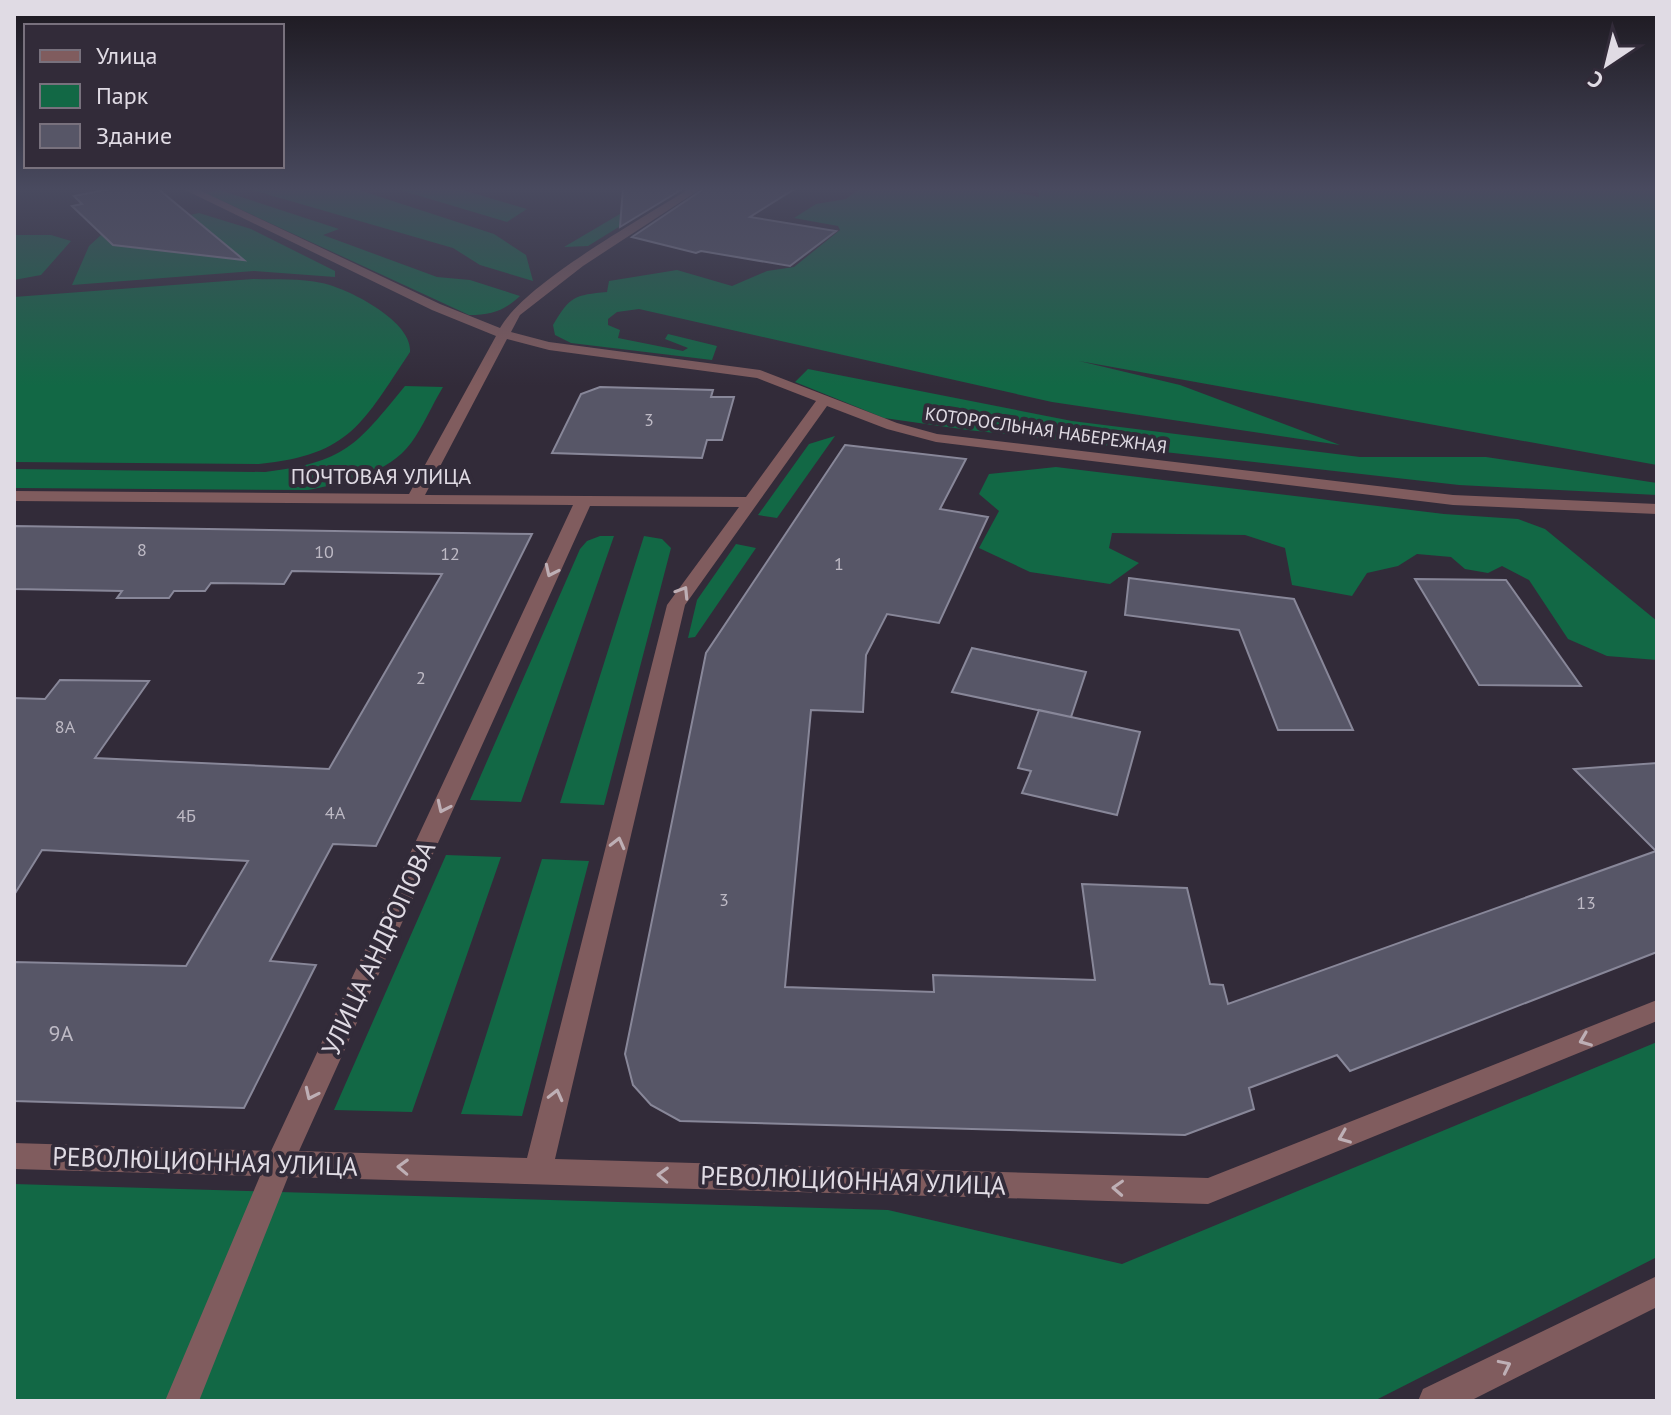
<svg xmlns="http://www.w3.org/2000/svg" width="1671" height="1415" viewBox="0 0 1671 1415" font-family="'PT Sans',sans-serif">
<rect width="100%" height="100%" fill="#322b39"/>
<!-- green -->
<path fill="#126845" d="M245 188H353L494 234 526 255 533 281 480 265 453 248Z
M393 188H456L527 209 507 222Z
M664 188H682L588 246 564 247Z
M861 188H992L1039 197 1038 188H1657V465L1079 361 1180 385 1340 445 1052 402 639 309 617 312 608 319V325L620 330 618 338 683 351 688 348 665 339 668 334 717 346 712 360 571 343 555 335 553 325C570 296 575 295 607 292L609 281 677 270 732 286 767 271 794 267 840 230 838 226 794 218 816 204 846 199Z
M220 190 339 229 323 235 437 277 470 280 520 296C504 311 491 315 469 315L205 193Z
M199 213 251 229 335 271V277L254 271 72 285 89 246 101 235Z
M14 235H51L71 241 41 275 14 280Z
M253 279C275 280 300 278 322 283 347 288 413 321 410 352 363 422 351 455 259 464L14 462V297Z
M808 369 1072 421 1360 457H1486L1657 483V495L1459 485 968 430 884 418 795 382Z
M405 386 443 387C432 405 423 427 411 443 388 474 343 483 308 490L14 488V469L265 472C345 462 356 446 405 386Z
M835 436 777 518 758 515 809 444Z
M1056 467 1444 514 1518 519 1545 529 1657 621V660L1607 656 1568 639 1529 580 1502 566 1488 573 1465 569 1451 557 1417 554 1398 566 1367 573 1352 596 1292 585 1285 548 1245 535 1112 533 1109 548 1139 563 1110 584 1030 572 979 548 999 511 979 494 989 474Z
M600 536H614L521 802 470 800 580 549 587 541Z
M644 536 662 539 671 548 604 805 560 803Z
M736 544 756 548 695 637 688 638 697 600Z
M446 855 501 857 412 1112 334 1110Z
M542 859 589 861 522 1116 461 1114Z
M1657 1042V1257L1374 1401H14V1184L888 1210 1122 1264Z"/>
<!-- building -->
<path fill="#575667" stroke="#888799" stroke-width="2" d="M114 188H157L244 260 113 245 72 206 82 204 74 196Z
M623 188H684L620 227Z
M705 188H796L750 217 836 231 790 266 701 251 696 253 632 237Z
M600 387 713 390 711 397H734L722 440H707L702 458 552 453 581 394Z
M845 445 966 459 940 509 988 517 939 623 887 614 866 655 863 712 811 710 785 987 934 992 933 975 1095 980 1082 884 1187 888 1210 984 1223 985 1228 1004 1656 851 1574 769 1657 763V952L1350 1071 1337 1055 1249 1088 1254 1109 1185 1135 680 1121 651 1105 633 1085 625 1054 706 653Z
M14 526 532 534 376 846 333 844 270 961 316 965 244 1108 14 1101V962L186 966 248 861 42 850 14 895V698L45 699 60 680 149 681 95 758 329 769 442 574 292 571 284 584 211 583 205 591H174L169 598H117L122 591 14 589Z
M1129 578 1294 599 1353 730H1278L1239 630 1125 615Z
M1415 579 1506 580 1581 686 1479 685Z
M972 648 1086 672 1071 717 952 692Z
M1039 710 1140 732 1117 815 1022 793 1031 771 1018 768Z"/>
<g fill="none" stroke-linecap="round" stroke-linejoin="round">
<!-- minor -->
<path fill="#805c5e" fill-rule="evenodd" d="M181 188H195L440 304 500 328C526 282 642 219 690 188H702L583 266 520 315 511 332 549 342 760 370 897 423 937 434 1453 495 1657 504V514L1453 505 936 442 887 429 827 406 685 605 555 1159 1208 1178 1657 1000V1021L1208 1204 288 1177 199 1401H165L260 1176 14 1169V1143L271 1151 573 505 14 501V491L409 494 496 336 432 310ZM507 339 549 350 757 378 816 401 746 497 425 495ZM590 506 739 507 667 605 527 1158 299 1151Z
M1657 1276V1307L1470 1401H1418L1423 1389Z"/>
</g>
<!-- one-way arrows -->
<defs><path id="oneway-chevron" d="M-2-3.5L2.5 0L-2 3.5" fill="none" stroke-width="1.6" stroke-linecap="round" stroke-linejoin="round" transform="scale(2)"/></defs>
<g stroke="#beafb5">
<use href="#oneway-chevron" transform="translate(551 571) rotate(115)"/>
<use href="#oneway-chevron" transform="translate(683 592) rotate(-58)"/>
<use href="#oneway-chevron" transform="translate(443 807) rotate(115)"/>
<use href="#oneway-chevron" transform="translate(618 843) rotate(-76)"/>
<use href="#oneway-chevron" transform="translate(1585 1040) rotate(158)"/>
<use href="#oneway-chevron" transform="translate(311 1094) rotate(115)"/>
<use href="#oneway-chevron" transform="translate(556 1095) rotate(-76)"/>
<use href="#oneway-chevron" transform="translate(1344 1137) rotate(158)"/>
<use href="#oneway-chevron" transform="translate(403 1167) rotate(-178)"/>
<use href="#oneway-chevron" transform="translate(663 1175) rotate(-178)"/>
<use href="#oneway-chevron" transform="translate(1118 1188) rotate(-177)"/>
<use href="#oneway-chevron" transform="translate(1505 1366) rotate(-26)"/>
</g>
<!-- sky -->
<linearGradient id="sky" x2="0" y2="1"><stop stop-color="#1c181f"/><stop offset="0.49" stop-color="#494a5f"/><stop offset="1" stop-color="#494a5f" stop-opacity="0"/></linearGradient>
<rect width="1671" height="386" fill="url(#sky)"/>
<g text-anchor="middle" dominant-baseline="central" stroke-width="8" stroke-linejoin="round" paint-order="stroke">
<!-- number labels -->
<g font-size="18" fill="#bebac5">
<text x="649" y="419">3</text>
<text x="142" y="549">8</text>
<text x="324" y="551">10</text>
<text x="450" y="553">12</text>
<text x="839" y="563">1</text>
<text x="421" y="677">2</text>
<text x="65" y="726">8А</text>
<text x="335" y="812">4А</text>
<text x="186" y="815">4Б</text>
<text x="724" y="899">3</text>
<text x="1586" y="902">13</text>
</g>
<!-- far-street labels -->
<g font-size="18" fill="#e0dbe4" stroke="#322b39">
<text transform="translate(1046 430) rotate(8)">КОТОРОСЛЬНАЯ НАБЕРЕЖНАЯ</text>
</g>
<!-- street labels -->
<g font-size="22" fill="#e0dbe4" stroke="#322b39">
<text x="381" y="476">ПОЧТОВАЯ УЛИЦА</text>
</g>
<!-- near-number labels -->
<g font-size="22" fill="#bebac5">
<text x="61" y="1033">9А</text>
</g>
<!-- near-street labels -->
<g font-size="26" fill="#e0dbe4" stroke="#322b39">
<text transform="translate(378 948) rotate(-65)">УЛИЦА АНДРОПОВА</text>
<text transform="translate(205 1161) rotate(2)">РЕВОЛЮЦИОННАЯ УЛИЦА</text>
<text transform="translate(853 1180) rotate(2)">РЕВОЛЮЦИОННАЯ УЛИЦА</text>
</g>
</g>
<!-- border -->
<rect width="1671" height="1415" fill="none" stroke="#e0dbe4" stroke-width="32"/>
<!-- legend -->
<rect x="24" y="24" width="260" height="144" fill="#322b39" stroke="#78717d" stroke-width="2"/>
<rect x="40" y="50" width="40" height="12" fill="#805c5e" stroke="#78717d" stroke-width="2"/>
<text x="96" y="64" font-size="24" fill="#e0dbe4">Улица</text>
<rect x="40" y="84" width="40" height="24" fill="#126845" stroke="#78717d" stroke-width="2"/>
<text x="96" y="104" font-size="24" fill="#e0dbe4">Парк</text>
<rect x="40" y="124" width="40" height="24" fill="#575667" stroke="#78717d" stroke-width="2"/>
<text x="96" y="144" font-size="24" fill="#e0dbe4">Здание</text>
<!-- north arrow -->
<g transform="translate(1607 64) rotate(215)" stroke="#322b39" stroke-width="6" paint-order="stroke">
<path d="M0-6L14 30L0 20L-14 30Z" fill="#e0dbe4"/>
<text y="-12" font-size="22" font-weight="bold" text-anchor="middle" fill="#e0dbe4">С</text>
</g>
</svg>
